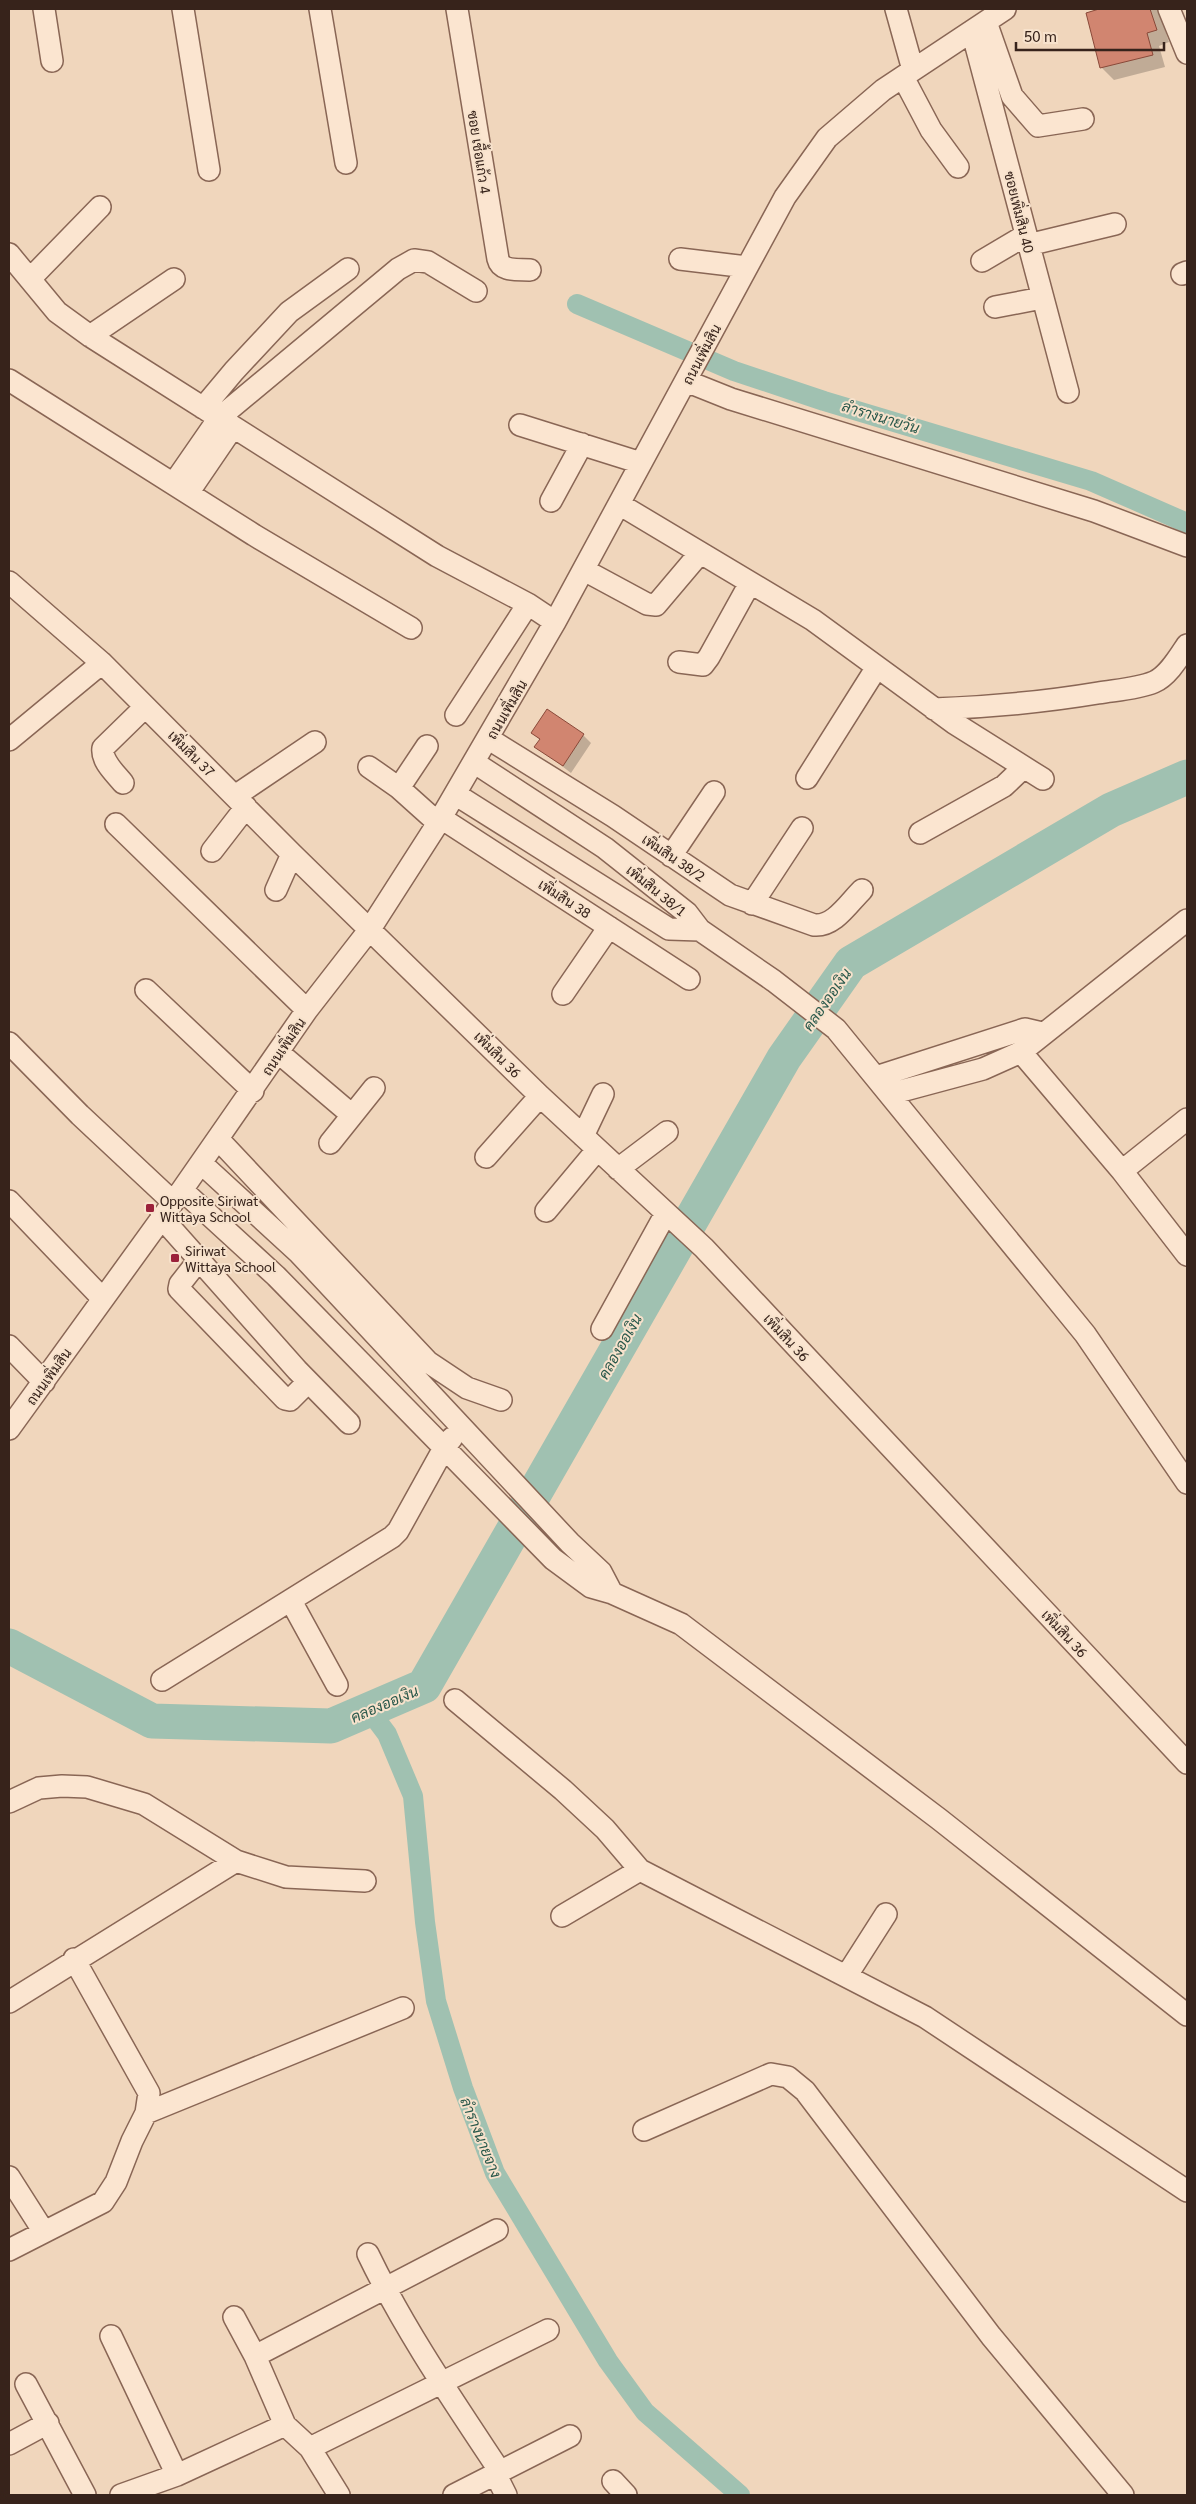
<svg xmlns="http://www.w3.org/2000/svg" width="1196" height="2504" viewBox="0 0 1196 2504" font-family="Georgia,Sarabun,serif">
<rect width="100%" height="100%" fill="#f0d6bc"/>
<!-- shadow -->
<path fill="#0003" d="M1103 9H1158L1169 42 1159 46 1165 67 1114 80 1102 68 1088 14Z
M533 733 583 735 591 743 571 773 536 746 540 740Z"/>
<g fill="none" stroke-linecap="round" stroke-linejoin="round">
<!-- canal -->
<path stroke="#a0c1b1" stroke-width="20" d="M577 304 734 371 824 401 1091 481 1187 523
M369 1710 387 1734 413 1796 425 1922 436 2001 463 2088 495 2173 608 2361 645 2412 740 2495"/>
<!-- river -->
<path stroke="#a0c1b1" stroke-width="35" d="M9 1646 152 1721 331 1726 424 1686 784 1058 851 963 1111 810 1187 777"/>
</g>
<!-- building -->
<path fill="#d18570" stroke="#894939" d="M1099 9H1150L1157 30 1147 33 1153 55 1100 68 1086 13Z
M547 709 584 734 563 766 534 747 540 739 531 733Z"/>
<g fill="none" stroke-linecap="round" stroke-linejoin="round">
<!-- minor casing -->
<g stroke="#896655" stroke-width="24">
<path id="minor" d="M44 9 52 61
M183 9 209 170
M320 9 346 163
M457 9 498 259C501 272 518 269 530 270
M896 9 913 70
M1169 9 1187 53
M986 22 1012 96 1038 126 1083 119
M972 31 1068 392
M903 77 931 130 958 167
M1028 245 1115 224
M9 254 57 312 90 336 437 556 528 604 555 622
M680 259 747 267
M982 261 1026 235
M1182 274 1187 272
M30 279 100 207
M995 307 1042 298
M90 336 174 279
M9 380 254 535 411 628
M686 381 731 399 1094 511 1187 546
M203 408 234 371 289 312 348 269
M520 425 641 463
M174 483 219 418 398 269 414 260 428 262 476 291
M188 493 233 427
M551 501 582 444
M619 504 813 620 954 723 1043 779
M584 570 647 604 656 605 700 553
M9 582 102 663 292 854 540 1096 704 1248 1187 1763
M679 662 703 665 709 657 750 583
M934 709C989 707 1044 702 1098 693 1116 690 1137 689 1154 682 1168 676 1179 657 1187 645
M456 715 528 604
M489 739 613 816 730 895 814 925C834 927 848 904 862 890
M9 740 102 663
M475 763 605 848 687 913 700 930 774 981 836 1029 1085 1334 1187 1483
M369 767 399 788 438 823
M807 778 877 667
M123 783C115 773 101 761 103 748L145 707
M399 788 427 746
M455 794 669 929 700 930
M235 796 315 742
M441 818 689 979
M116 824 307 1010
M920 833 1004 786 1024 767
M212 851 246 807
M671 856 714 792
M276 890 292 854
M752 904 802 828
M146 990 253 1091
M563 994 609 927
M9 1043 80 1115 173 1202
M1021 1052 1122 1171 1187 1255
M279 1053 352 1115
M876 1077 1025 1029 1042 1033
M890 1094 983 1069 1021 1052 1187 920
M583 1136 603 1094
M218 1139 428 1362 467 1388 501 1400
M330 1143 374 1088
M486 1157 540 1096
M201 1163 299 1253 570 1543 601 1572 612 1593
M618 1169 667 1132
M1122 1171 1187 1119
M182 1190 276 1276 553 1559 591 1587 612 1593 681 1624 939 1819 1187 2015
M9 1201 103 1299
M546 1211 597 1150
M161 1217 297 1370 349 1423
M198 1261 180 1284 179 1289 285 1399 290 1400 308 1382
M602 1329 666 1213
M9 1346 44 1382
M9 1429 182 1190 307 1010 370 929 438 823 555 622 785 197 827 138 883 90 1005 9
M291 1601 337 1685
M162 1680 392 1537 398 1531 444 1448 452 1438
M455 1700 563 1790 605 1829 640 1870 925 2017 1187 2191
M9 1802 39 1788 62 1786 87 1787 144 1804 236 1861 286 1877 365 1881
M562 1916 640 1870
M847 1975 886 1914
M9 2002 236 1861
M146 2113 403 2008
M644 2130 771 2074 788 2077 805 2091 991 2336 1123 2495
M9 2177 44 2232
M9 2250 103 2202 116 2182 132 2141 146 2113 149 2093 74 1959
M368 2254C405 2331 454 2402 501 2473
M234 2317 255 2356 285 2425
M111 2336 177 2475
M255 2356 497 2230
M26 2384 85 2495
M9 2444 48 2423
M310 2448 548 2330
M496 2475 506 2495
M613 2481 626 2495
M121 2495 177 2475 285 2425 310 2448 339 2495
M454 2495 570 2436"/>
</g>
<!-- minor -->
<use href="#minor" stroke="#fbe5d0" stroke-width="21"/>
</g>
<!-- markers -->
<g fill="#9b213a" stroke="#f7e2cc" stroke-width="2">
<rect x="145" y="1203" width="10" height="10" rx="2.5"/>
<rect x="170" y="1253" width="10" height="10" rx="2.5"/>
</g>
<g text-anchor="middle" dominant-baseline="central" stroke-width="4" stroke-linejoin="round" paint-order="stroke">
<!-- street labels -->
<g font-size="14" fill="#37231b" stroke="#f7e2cc">
<text transform="translate(480 152) rotate(81)">ซอย เชื้อแก้ว 4</text>
<text transform="translate(1020 212) rotate(76)">ซอยเพิ่มสิน 40</text>
<text transform="translate(701 354) rotate(-62)">ถนนเพิ่มสิน</text>
<text transform="translate(506 709) rotate(-60)">ถนนเพิ่มสิน</text>
<text transform="translate(192 753) rotate(45)">เพิ่มสิน 37</text>
<text transform="translate(674 857) rotate(34)">เพิ่มสิน 38/2</text>
<text transform="translate(657 890) rotate(39)">เพิ่มสิน 38/1</text>
<text transform="translate(565 898) rotate(33)">เพิ่มสิน 38</text>
<text transform="translate(283 1046) rotate(-56)">ถนนเพิ่มสิน</text>
<text transform="translate(498 1054) rotate(45)">เพิ่มสิน 36</text>
<text transform="translate(787 1337) rotate(47)">เพิ่มสิน 36</text>
<text transform="translate(48 1376) rotate(-54)">ถนนเพิ่มสิน</text>
<text transform="translate(1065 1633) rotate(47)">เพิ่มสิน 36</text>
</g>
<!-- poi labels -->
<g font-size="14" fill="#37231b" stroke="#f7e2cc" text-anchor="start">
<text x="160" y="1200">Opposite Siriwat<tspan x="160" dy="16">Wittaya School</tspan></text>
<text x="185" y="1250">Siriwat<tspan x="185" dy="16">Wittaya School</tspan></text>
</g>
<!-- water labels -->
<g font-size="15" font-style="italic" fill="#29584b" stroke="#f7e2cc">
<text transform="translate(881 416) rotate(17)">ลำรางนายวัน</text>
<text transform="translate(826 999) rotate(-55)">คลองออเงิน</text>
<text transform="translate(619 1346) rotate(-60)">คลองออเงิน</text>
<text transform="translate(384 1703) rotate(-23)">คลองออเงิน</text>
<text transform="translate(482 2137) rotate(68)">ลำรางนายจาง</text>
</g>
</g>
<!-- border -->
<rect width="1196" height="2504" fill="none" stroke="#37231b" stroke-width="20"/>
<!-- scale -->
<path d="M1016 42v8h148v-8" fill="none" stroke="#37231b" stroke-width="2.5"/>
<text x="1024" y="42" font-size="15" fill="#37231b" stroke="#f7e2cc" stroke-width="4" paint-order="stroke">50 m</text>
</svg>
